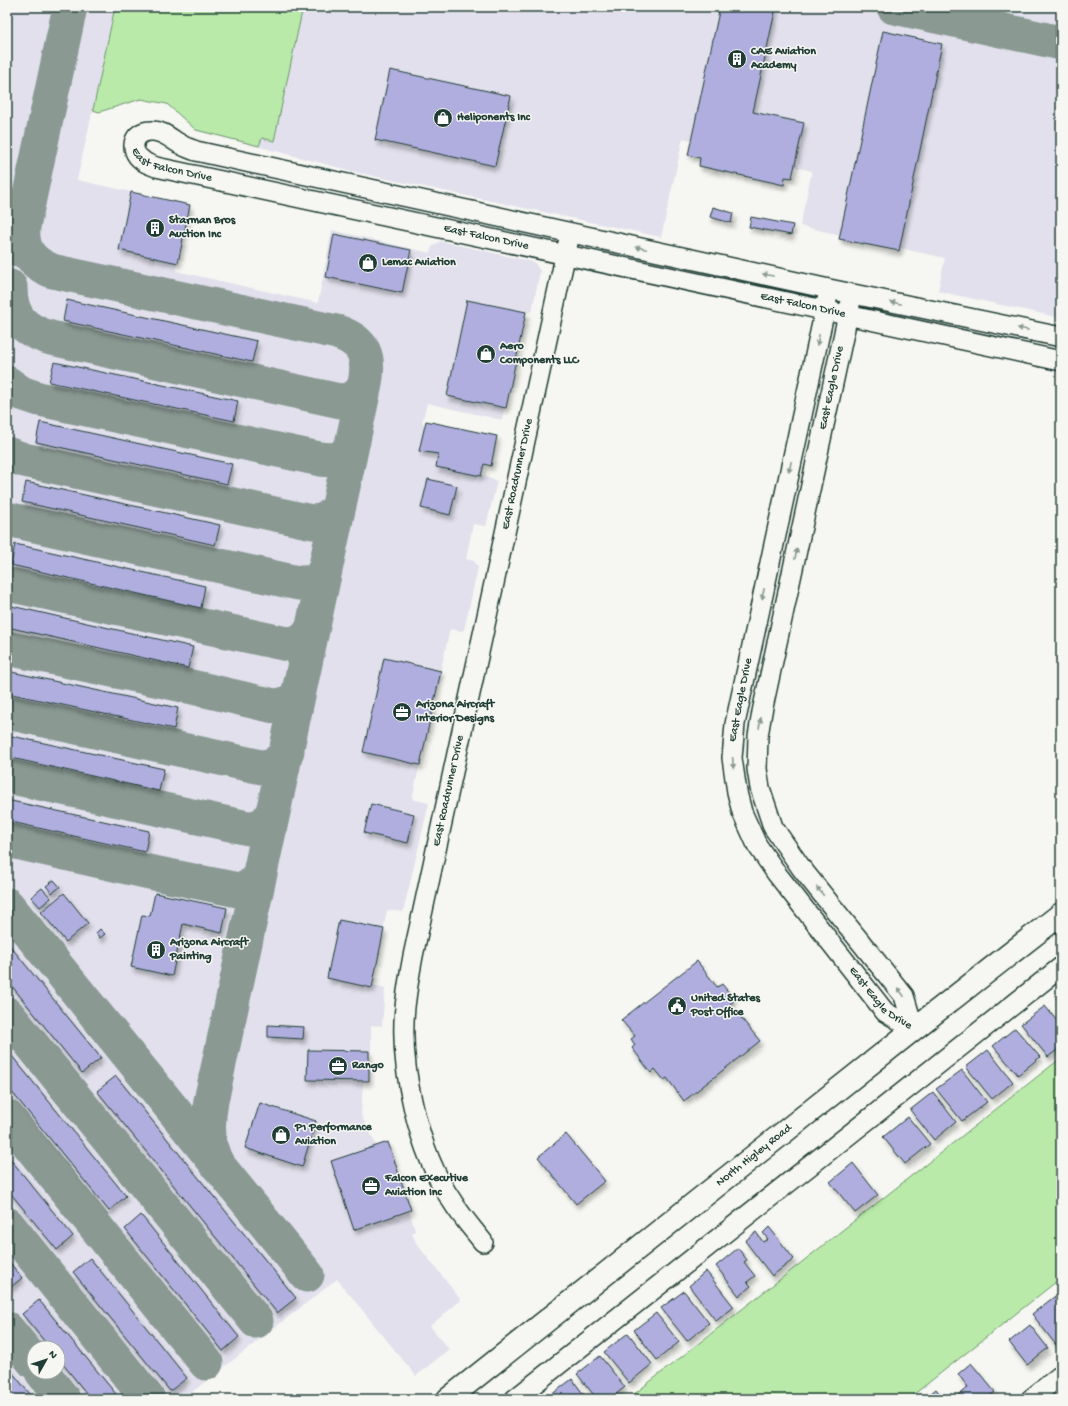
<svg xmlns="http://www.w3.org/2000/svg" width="1068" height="1406" viewBox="0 0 1068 1406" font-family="'Gochi Hand',sans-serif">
<defs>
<filter id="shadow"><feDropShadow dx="2.5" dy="4.5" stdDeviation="2" flood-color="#0004"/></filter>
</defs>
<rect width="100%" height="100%" fill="#f6f6f2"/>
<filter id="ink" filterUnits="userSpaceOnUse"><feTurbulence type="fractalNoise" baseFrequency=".025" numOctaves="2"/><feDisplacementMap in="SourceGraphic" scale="8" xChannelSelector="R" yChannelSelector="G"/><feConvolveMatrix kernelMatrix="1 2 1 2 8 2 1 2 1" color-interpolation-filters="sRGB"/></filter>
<g filter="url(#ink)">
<!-- built -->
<path fill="#e1e0ec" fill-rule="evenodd" d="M7 7H1061V318L938 291 945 258 800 226 812 171 683 138 661 237 359 173 196 130 167 104 141 99 99 112 94 110V113H92L77 180 190 205 176 271 318 303 332 230 430 253 432 247 440 241 534 262 540 271 532 311 521 315 502 420 427 403 422 422 479 475 497 481 486 526 473 524 466 559 474 561 478 567 464 630 460 631 450 629 412 799 429 803 403 912 387 910 372 985 385 989 382 1026 371 1025V1052L363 1081 361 1115 408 1207 415 1231 412 1233 416 1243 461 1300 430 1326 449 1349 416 1376 337 1279 183 1399H7ZM34 1348H58V1372H34Z"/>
<!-- green -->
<path fill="#b9eaa9" stroke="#6c946e" d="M115 7H303L274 141 262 138 259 146 196 130 167 104 141 99 99 112 93 110Z
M1061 1058V1278L908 1399H628Z"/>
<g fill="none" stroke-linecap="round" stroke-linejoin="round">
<!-- taxiway -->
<path stroke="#8a9a93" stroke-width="35" d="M894 7 1061 43
M23 227C21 251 31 262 52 271L337 332C365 341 370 357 365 384L211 1101C207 1123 206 1147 219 1167
M18 250 70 7
M10 287C10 317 23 330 51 338L340 401C353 400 360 396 365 384
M7 383 21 393 39 399 320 459C339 461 345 459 353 441
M7 454 24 460 312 522C325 521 332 517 339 506
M7 519 298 583C312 583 319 583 325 569
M7 584 287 644C300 643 306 640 312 629
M7 648 192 687 274 706C286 705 293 702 299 692
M7 712 261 767C273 767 280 762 287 751
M7 776 248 828C261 828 268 823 273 811
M7 840 149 872 238 890C249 889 255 883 260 874
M7 905 307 1275
M7 1014 256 1321
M7 1117 206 1363
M7 1224 148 1399
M7 1329 34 1362
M42 1372 63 1399"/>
</g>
<!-- building -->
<path fill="#b0aedf" stroke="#1f3d34" filter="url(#shadow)" d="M720 7H776L753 112 804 123 792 178 785 177 784 185 699 166 700 158 688 155Z
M883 31 942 44 899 251 839 239Z
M390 70 511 96 495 166 375 140Z
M131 192 190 205 178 263 119 250Z
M713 207 733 213 731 223 710 217Z
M751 217 793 225 791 235 749 227Z
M334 234 411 250 402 293 326 277Z
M67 300 257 341 252 362 63 321Z
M467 300 526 312 506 408 447 396Z
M54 362 238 401 234 421 49 382Z
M426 421 497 436 491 466 484 464 481 476 436 467 438 454 419 451Z
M40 422 232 464 227 484 36 442Z
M428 479 457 486 450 515 421 508Z
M26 482 220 525 215 545 22 502Z
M15 544 205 586 201 608 11 565Z
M7 605 193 647 188 668 7 627Z
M384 658 441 671 420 765 363 752Z
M7 671 178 708 174 729 7 693Z
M7 735 164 769 159 791 7 757Z
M7 800 149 831 145 852 7 821Z
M371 804 414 814 408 843 364 833Z
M54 880 60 887 52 893 46 886Z
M42 888 51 898 40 907 31 897Z
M64 893 88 923 66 942 41 912Z
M155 893 227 908 222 933 183 924 172 976 131 967 142 915 150 916Z
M339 920 384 929 372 988 327 978Z
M100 929 105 934 100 938 96 933Z
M7 942 101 1058 82 1073 7 980Z
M697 961 717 987 722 984 735 1000 730 1004 760 1041 684 1101 667 1078 664 1080 655 1069 651 1073 632 1048 635 1045 631 1039 635 1036 621 1020Z
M1061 994V1004L1056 998Z
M1045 1006 1061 1026V1047L1048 1057 1021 1024Z
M268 1025 304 1027 303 1039 268 1037Z
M1015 1028 1040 1057 1018 1075 993 1046Z
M7 1050 126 1196 109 1211 7 1086Z
M308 1050 369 1051V1081L307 1080Z
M988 1050 1013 1082 992 1099 966 1067Z
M962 1070 987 1102 962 1121 936 1089Z
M116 1076 296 1298 277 1313 97 1091Z
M933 1092 956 1122 934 1140 910 1110Z
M260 1103 316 1121 302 1167 245 1148Z
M908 1117 930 1144 905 1164 883 1137Z
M566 1134 605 1181 576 1204 538 1157Z
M388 1142 411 1210 354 1230 331 1161Z
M7 1155 73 1236 57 1250 7 1189Z
M853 1163 878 1195 855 1213 830 1182Z
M141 1215 239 1337 223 1351 125 1229Z
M769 1227 794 1259 772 1276 745 1241 756 1232 763 1242 768 1239 763 1233Z
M738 1248 747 1260 744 1262 755 1276 747 1282 751 1286 739 1296 716 1266Z
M90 1258 187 1378 170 1391 73 1272Z
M7 1259 22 1278 7 1290Z
M706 1271 734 1307 716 1321 689 1286Z
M684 1291 709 1323 687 1341 661 1308Z
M1054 1297 1061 1307V1341L1056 1345 1032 1314Z
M39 1300 120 1399H91L58 1358V1348H50L22 1314Z
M656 1313 679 1342 657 1360 634 1330Z
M1030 1325 1048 1348 1027 1365 1009 1342Z
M628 1333 652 1364 629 1383 604 1352Z
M600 1356 625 1387 610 1399H597L577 1374Z
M971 1363 995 1392 986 1399H959L957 1396 968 1387 958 1374Z
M7 1366 34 1399H7Z
M572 1379 587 1399H554L551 1395Z
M936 1389 944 1399H924Z"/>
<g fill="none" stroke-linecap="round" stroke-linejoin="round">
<!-- minor casing -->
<g stroke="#1f3d34" stroke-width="22">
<g id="minor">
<path id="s1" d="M827 300 735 724 732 758 737 792 742 812 757 845 777 874 885 1012 914 1029"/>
<path d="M850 305 762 712 758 736 757 769 760 788 773 827 802 869 904 996 914 1029"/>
<path id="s2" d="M1061 337 829 289 196 151C192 149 186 148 182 145 172 140 163 130 151 131 133 131 128 150 142 160 146 164 152 165 156 167L1061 361"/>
<path id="s3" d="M483 1242C473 1229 461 1216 452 1201 418 1152 399 1066 405 1007 407 989 410 972 413 956L568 243"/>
<path d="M515 1399 1061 967"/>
<path d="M1031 1399 1061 1375"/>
</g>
</g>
<!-- major casing -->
<g stroke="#1f3d34" stroke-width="25">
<g id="major">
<path id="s4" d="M448 1399 914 1029 1061 914"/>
</g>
</g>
<!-- minor -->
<use href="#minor" stroke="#f6f6f2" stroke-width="19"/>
<!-- major -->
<use href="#major" stroke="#f6f6f2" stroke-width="22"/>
</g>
<!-- one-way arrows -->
<defs><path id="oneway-solid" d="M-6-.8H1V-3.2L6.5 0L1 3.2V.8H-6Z"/></defs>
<g fill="#8a9a93">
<use href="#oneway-solid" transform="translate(641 248) rotate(-168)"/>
<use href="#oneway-solid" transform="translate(768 275) rotate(-168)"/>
<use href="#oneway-solid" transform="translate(896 303) rotate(-168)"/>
<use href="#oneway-solid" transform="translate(1023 329) rotate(-168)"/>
<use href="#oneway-solid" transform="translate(818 340) rotate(102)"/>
<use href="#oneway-solid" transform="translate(790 467) rotate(102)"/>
<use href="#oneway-solid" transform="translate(796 554) rotate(-78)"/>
<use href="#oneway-solid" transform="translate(763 594) rotate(102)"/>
<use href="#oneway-solid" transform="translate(760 723) rotate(-80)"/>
<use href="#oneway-solid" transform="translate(733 763) rotate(86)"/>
<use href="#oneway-solid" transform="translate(820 891) rotate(-129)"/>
<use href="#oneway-solid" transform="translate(901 992) rotate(-126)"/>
</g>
</g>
<!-- icons -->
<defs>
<g id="building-disc" transform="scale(1)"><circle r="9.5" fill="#1f3d34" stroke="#f6f6f2"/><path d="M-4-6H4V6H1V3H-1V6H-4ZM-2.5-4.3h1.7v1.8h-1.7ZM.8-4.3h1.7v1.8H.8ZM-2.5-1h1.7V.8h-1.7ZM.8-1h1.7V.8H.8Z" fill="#fff"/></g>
<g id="shop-disc" transform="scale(1)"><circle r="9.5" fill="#1f3d34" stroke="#f6f6f2"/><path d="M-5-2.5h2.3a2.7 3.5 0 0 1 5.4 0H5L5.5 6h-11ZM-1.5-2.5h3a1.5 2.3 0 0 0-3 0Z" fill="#fff"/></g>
<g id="office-disc" transform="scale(1)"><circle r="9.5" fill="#1f3d34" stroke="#f6f6f2"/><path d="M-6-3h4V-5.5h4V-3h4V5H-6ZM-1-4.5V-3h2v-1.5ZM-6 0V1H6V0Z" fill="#fff"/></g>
<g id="civic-disc" transform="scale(1)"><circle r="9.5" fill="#1f3d34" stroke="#f6f6f2"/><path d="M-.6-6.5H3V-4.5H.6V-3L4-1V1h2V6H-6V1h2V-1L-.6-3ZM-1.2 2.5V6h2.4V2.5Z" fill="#fff"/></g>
</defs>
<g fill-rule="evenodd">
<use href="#building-disc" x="737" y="59"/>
<use href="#shop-disc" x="443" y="118"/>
<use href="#building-disc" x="155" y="228"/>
<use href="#shop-disc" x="368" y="263"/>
<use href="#shop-disc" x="486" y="354"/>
<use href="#office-disc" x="402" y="712"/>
<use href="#building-disc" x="156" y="950"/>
<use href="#civic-disc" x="677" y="1006"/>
<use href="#office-disc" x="338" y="1066"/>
<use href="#shop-disc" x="281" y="1135"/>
<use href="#office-disc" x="371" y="1186"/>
</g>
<g text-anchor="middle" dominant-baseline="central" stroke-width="3" stroke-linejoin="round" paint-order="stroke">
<!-- poi labels -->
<g font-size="12" font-weight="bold" fill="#1f3d34" stroke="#f6f6f2" text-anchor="start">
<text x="751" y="52">CAE Aviation<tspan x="751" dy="14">Academy</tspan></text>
<text x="457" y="118">Heliponents Inc</text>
<text x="169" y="221">Starman Bros<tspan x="169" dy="14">Auction Inc</tspan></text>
<text x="382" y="263">Lemac Aviation</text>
<text x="500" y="347">Aero<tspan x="500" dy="14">Components LLC</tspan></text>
<text x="416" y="705">Arizona Aircraft<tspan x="416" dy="14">Interior Designs</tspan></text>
<text x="170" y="943">Arizona Aircraft<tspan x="170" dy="14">Painting</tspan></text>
<text x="691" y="999">United States<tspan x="691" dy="14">Post Office</tspan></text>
<text x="352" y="1066">Rango</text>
<text x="295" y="1128">P1 Performance<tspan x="295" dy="14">Aviation</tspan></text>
<text x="385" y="1179">Falcon Executive<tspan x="385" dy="14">Aviation Inc</tspan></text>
</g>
<!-- street labels -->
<g font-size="12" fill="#1f3d34" stroke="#f6f6f2">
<text stroke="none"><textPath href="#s2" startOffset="1006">East Falcon Drive</textPath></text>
<text stroke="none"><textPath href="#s2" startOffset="1330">East Falcon Drive</textPath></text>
<text stroke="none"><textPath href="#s2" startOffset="1654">East Falcon Drive</textPath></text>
<text transform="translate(832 388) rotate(-78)">East Eagle Drive</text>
<text stroke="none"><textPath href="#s3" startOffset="799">East Roadrunner Drive</textPath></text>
<text transform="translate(741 700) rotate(-79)">East Eagle Drive</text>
<text stroke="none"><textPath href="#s3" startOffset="475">East Roadrunner Drive</textPath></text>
<text stroke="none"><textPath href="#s1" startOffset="757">East Eagle Drive</textPath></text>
<text stroke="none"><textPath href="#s4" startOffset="391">North Higley Road</textPath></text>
</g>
</g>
<!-- margin -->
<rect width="1068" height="1406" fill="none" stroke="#f6f6f2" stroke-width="24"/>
<rect x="12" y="12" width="1044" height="1382" fill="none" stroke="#1f3d34" stroke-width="1.5" filter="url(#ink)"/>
<!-- north arrow -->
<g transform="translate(46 1360) rotate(51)"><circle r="19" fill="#f6f6f2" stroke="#a0aca6"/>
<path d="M0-3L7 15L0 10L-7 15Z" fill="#1f3d34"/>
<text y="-6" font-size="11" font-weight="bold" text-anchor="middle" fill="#1f3d34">N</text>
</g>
</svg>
